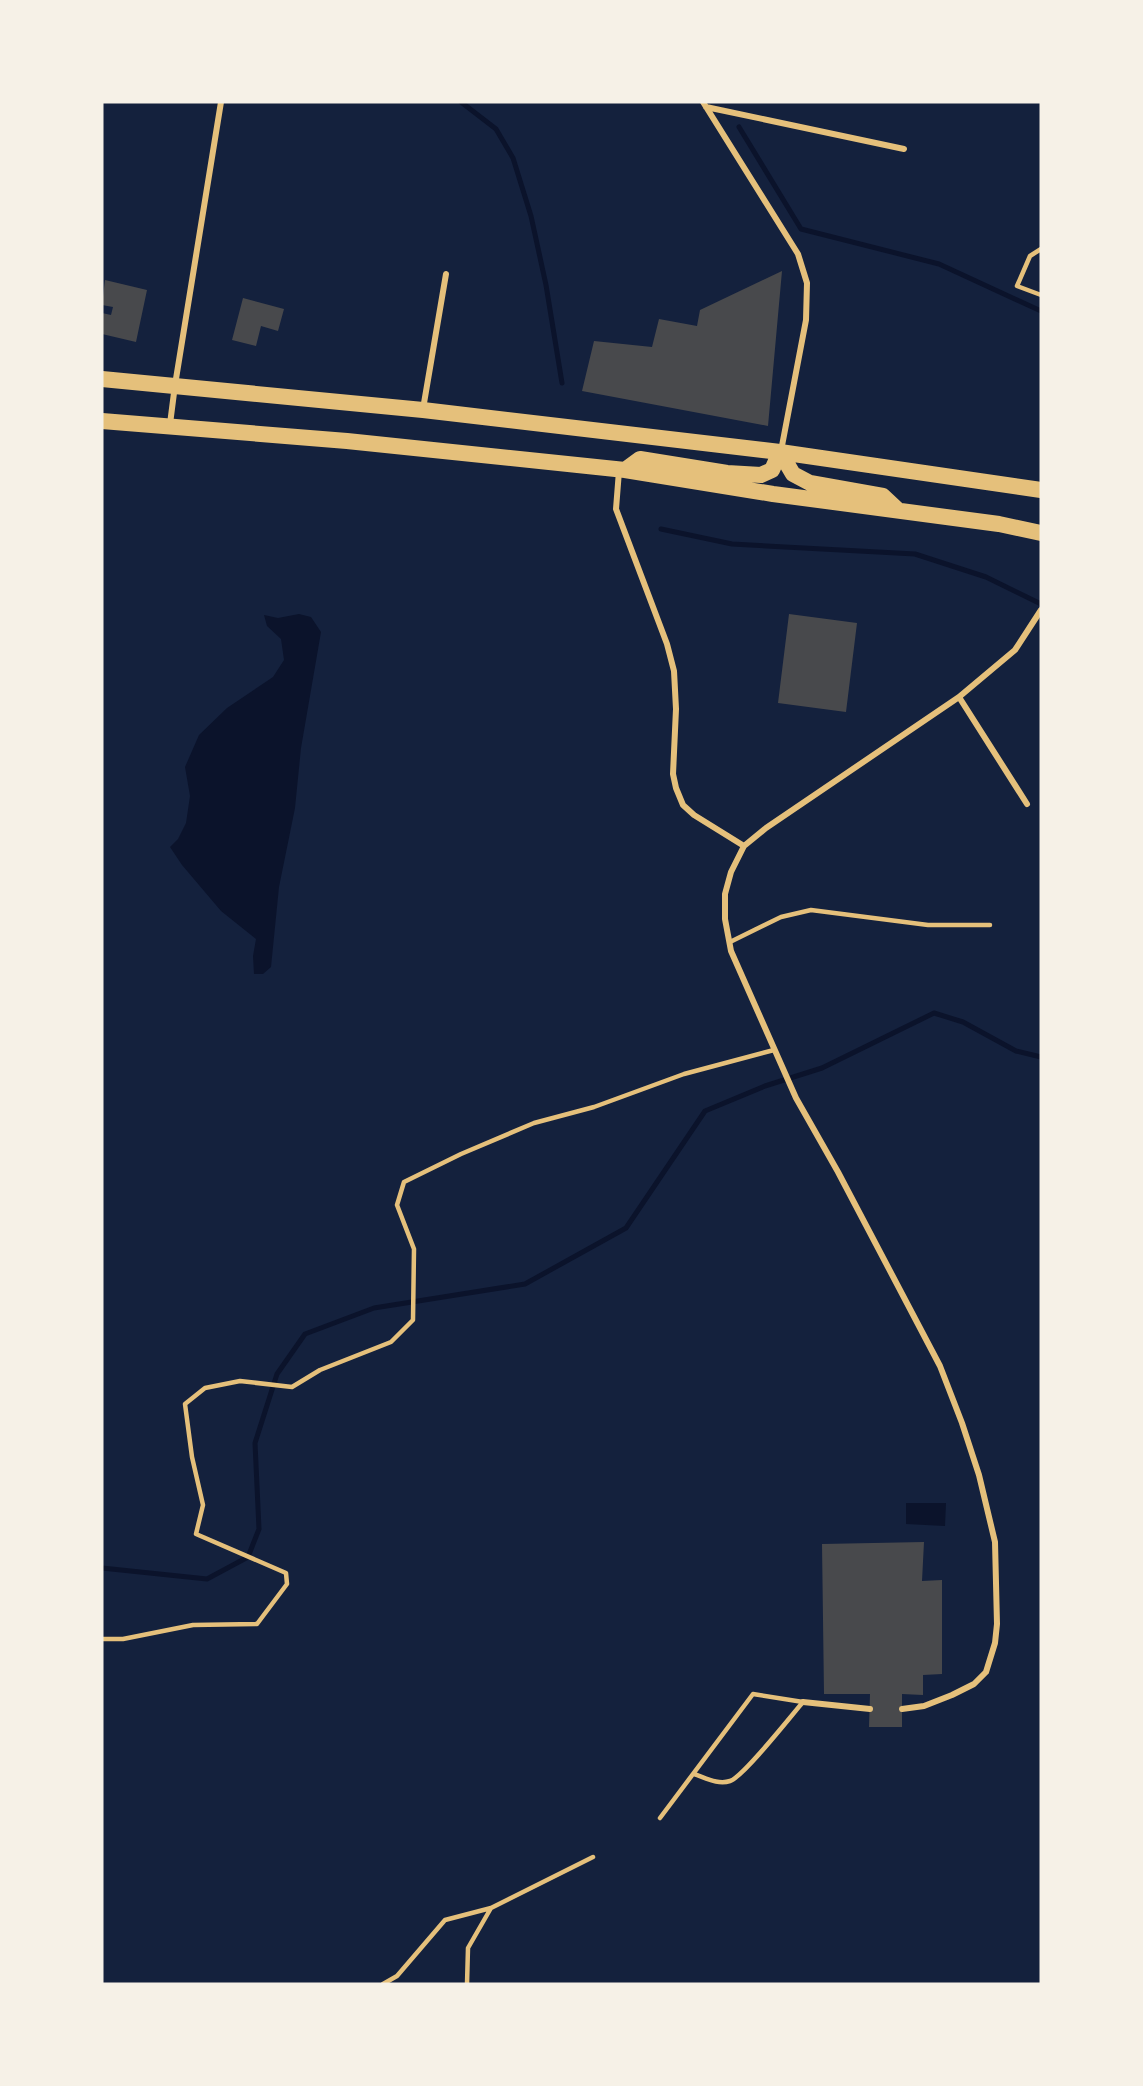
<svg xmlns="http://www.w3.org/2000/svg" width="1143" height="2086" viewBox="0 0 1143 2086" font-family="'Source Serif 4',serif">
<rect width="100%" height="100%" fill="#14213d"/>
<!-- water -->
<path fill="#0b132b" d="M299 614 311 617 321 632 301 748 295 808 279 887 271 967 263 974H254L253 956 256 939 221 911 182 865 170 847 178 839 186 823 190 796 185 767 199 735 227 708 273 677 284 660 281 639 267 626 264 615 278 618Z
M906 1503H946L945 1526 906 1524Z"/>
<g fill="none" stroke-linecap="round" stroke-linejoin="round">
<!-- stream -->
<path stroke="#0b132b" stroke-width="5" d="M461 102 496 129 513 158 531 216 546 285 562 383
M739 127 801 229 939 264 1041 311
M661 529 732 544 915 554 986 577 1041 604
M102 1568 207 1579 248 1557 259 1529 255 1443 277 1374 305 1334 374 1308 525 1284 626 1228 705 1111 765 1086 822 1068 934 1013 963 1022 1016 1051 1041 1057"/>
</g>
<!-- building -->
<path fill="#48494c" d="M782 271 768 426 582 391 594 341 652 347 659 319 697 326 700 310Z
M105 280 147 290 136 342 102 334V313L111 315 113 307 102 305Z
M243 298 284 309 278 331 261 326 256 346 232 340Z
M789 614 857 623 846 712 778 703Z
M924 1542 922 1581 942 1580V1674L923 1675V1695L902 1694V1727H869L870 1694H824L822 1544Z"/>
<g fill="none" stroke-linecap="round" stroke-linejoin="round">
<!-- service -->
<path stroke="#e5c07b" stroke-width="4.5" d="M1041 249 1030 256 1017 286 1041 295
M730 942 781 917 811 910 928 925H990
M102 1639H123L193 1625 257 1624 287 1584 286 1573 196 1534 203 1505 192 1457 185 1404 205 1388 240 1381 292 1387 320 1370 391 1342 413 1320 414 1249 397 1205 404 1182 461 1154 534 1123 594 1107 684 1074 774 1050
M694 1774C706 1778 718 1785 730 1781 743 1777 791 1716 803 1702
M660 1818 753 1694 803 1702
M383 1984 397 1976 445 1920 491 1908
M467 1984 468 1948 491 1908 593 1857"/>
<!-- minor -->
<path stroke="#e5c07b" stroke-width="6" d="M703 102 798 254 807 283 806 320 781 451
M706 107 904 149
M423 409 446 274
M170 424 175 385 221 102
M619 471 616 509 667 644 674 671 676 709 673 774 676 788 683 805 694 815 744 846
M959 697 1027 804
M803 1702 870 1709
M902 1709 924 1706 952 1695 974 1684 986 1672 995 1643 997 1624 995 1542 979 1475 962 1423 940 1366 838 1172 796 1098 731 951 725 919V894L731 872 744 846 766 828 959 697 1015 650 1041 610"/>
<!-- trunk -->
<path stroke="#e5c07b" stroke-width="16" d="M102 379 423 410 780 452 1041 490
M102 421 347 441 625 470 773 494 999 524 1041 533
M780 452 793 474 810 483 883 496 899 511
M625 470 640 459 727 473 761 475 772 470 780 452"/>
</g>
<!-- border -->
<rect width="1143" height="2086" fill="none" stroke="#f6f1e7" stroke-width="207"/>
</svg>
